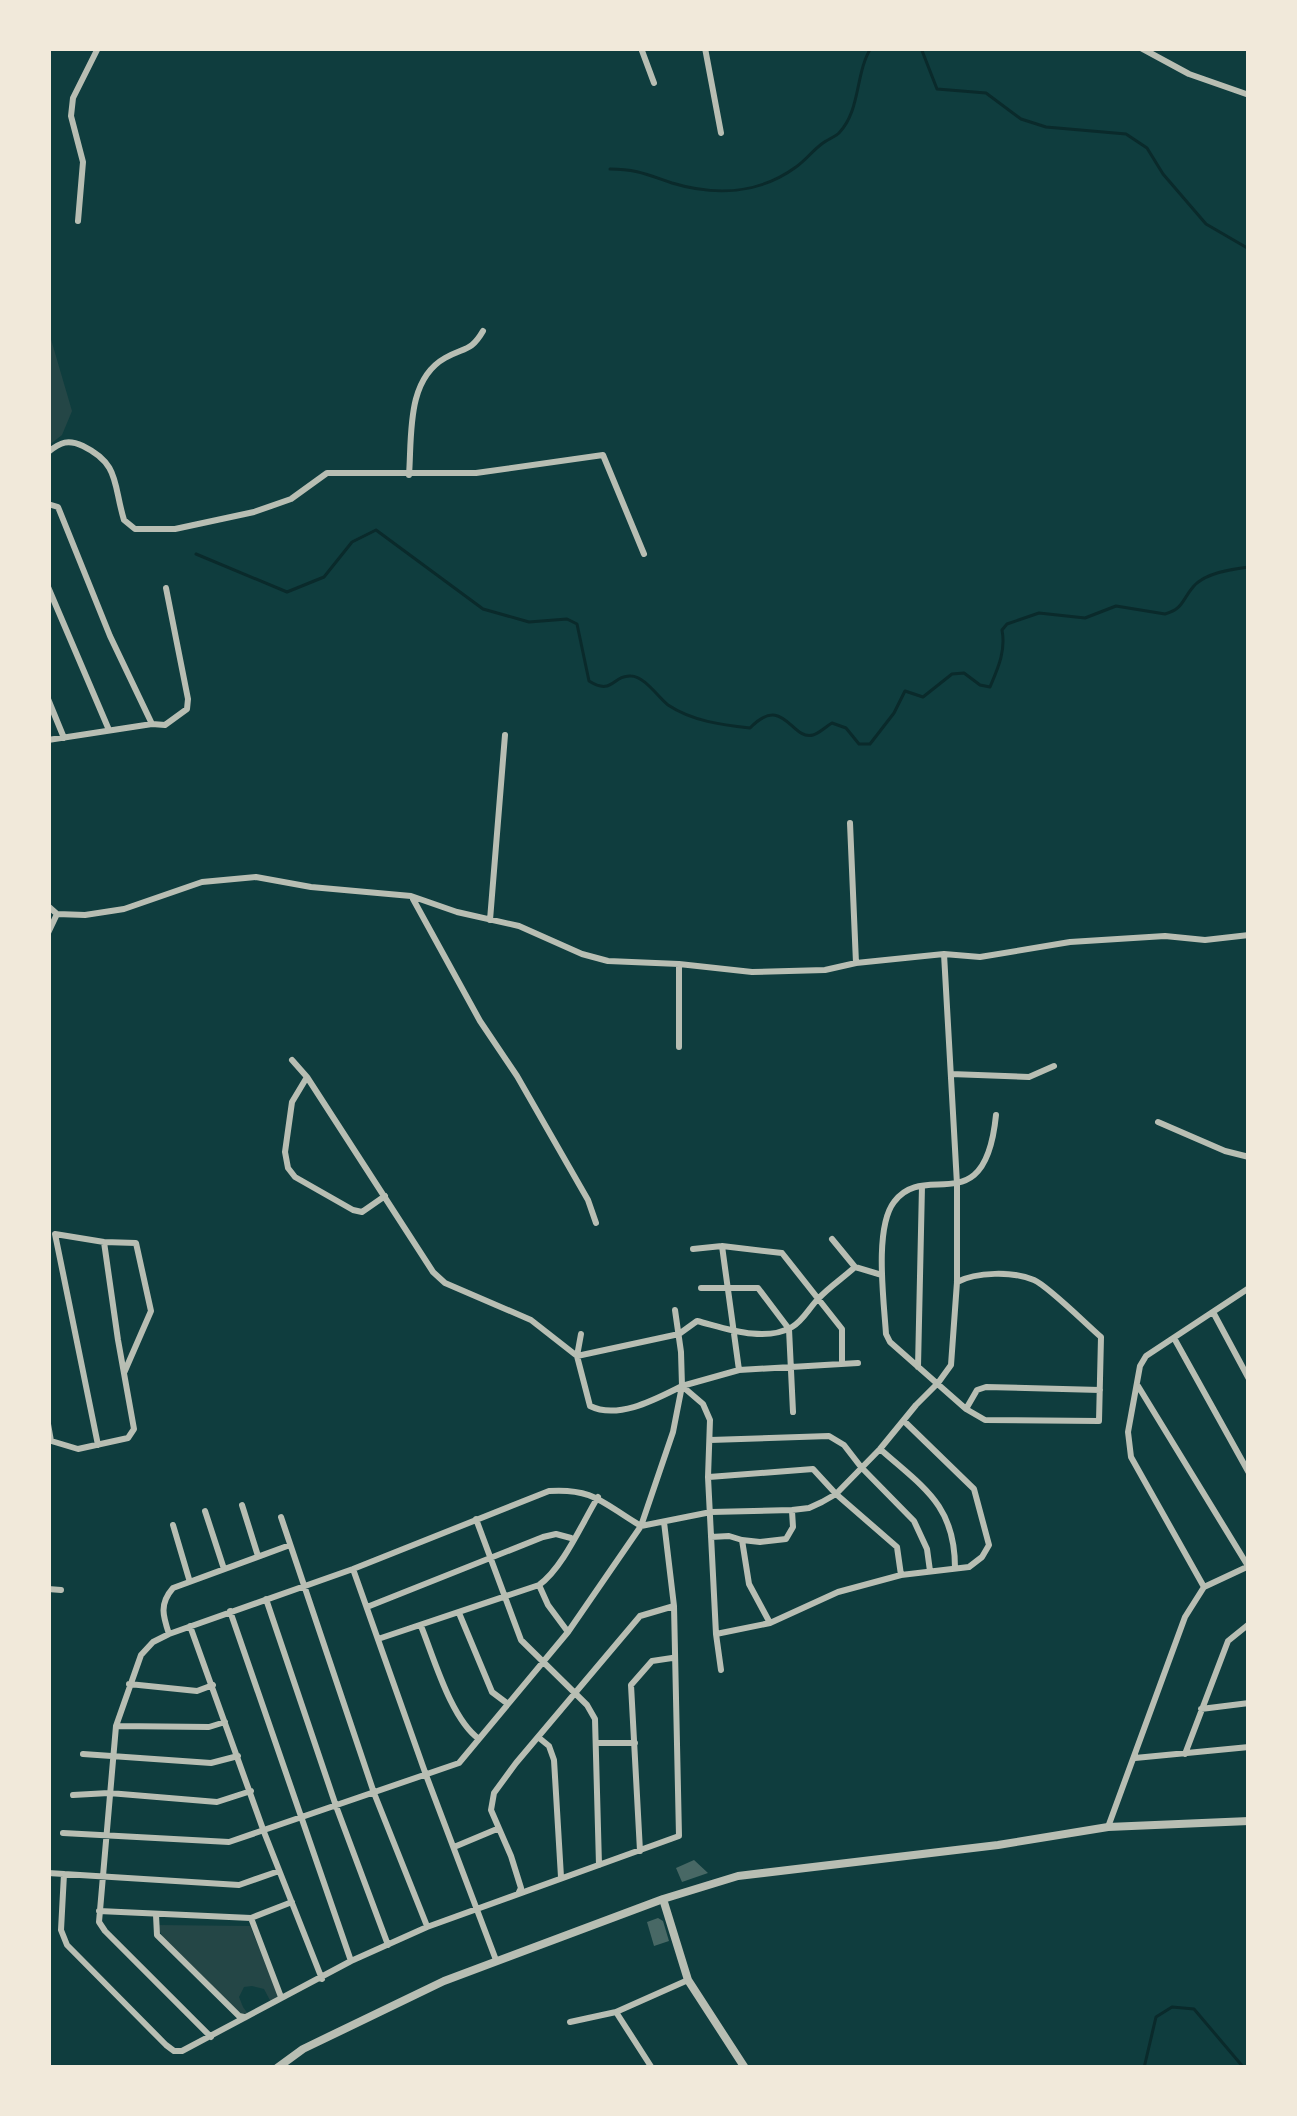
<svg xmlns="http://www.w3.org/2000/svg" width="1297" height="2116" viewBox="0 0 1297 2116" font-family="'Golos Text',sans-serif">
<rect width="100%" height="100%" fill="#0f3d3e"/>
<!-- green -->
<path fill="#244646" d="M48 329 72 411 62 435 48 446Z
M157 1925 250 1926 281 2002 273 2006 264 1989 252 1986 244 1987 239 1997 243 2007 251 2018 246 2021 164 1940Z"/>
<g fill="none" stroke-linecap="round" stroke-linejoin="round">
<!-- stream -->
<path stroke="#0a2a2b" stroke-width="3" d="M921 48 937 89 986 93 1021 119 1046 127 1126 134 1147 148 1163 174 1206 224 1249 249
M610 169C636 169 648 175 672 183 715 196 759 194 796 167 806 160 813 150 823 143 827 140 836 136 839 133 861 110 855 73 871 48
M196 554 287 592 324 577 352 542 376 530 483 609 529 622 567 619 577 624 589 681C613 696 612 675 631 676 644 676 658 697 668 705 692 721 722 725 750 728 784 693 791 741 813 735 820 733 825 727 832 723L846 728 859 744H870L894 713 905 691 923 697 952 674 964 673 980 685 990 687C998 668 1006 651 1002 630L1007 624 1039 613 1085 618 1116 606 1165 614C1183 609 1182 600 1193 587 1204 573 1232 569 1249 567
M1144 2068 1156 2017 1172 2007 1194 2009 1244 2068"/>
</g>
<!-- building -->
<path fill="#486865" d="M694 1860 708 1873 682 1882 676 1868Z
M658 1918 663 1921 669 1941 654 1946 647 1922Z"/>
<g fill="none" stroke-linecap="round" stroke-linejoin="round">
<!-- minor -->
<path stroke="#b8beb3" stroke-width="6" d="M641 48 654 83
M705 48 721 133
M1141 48 1189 74 1249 95
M78 221 83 162 71 116 73 98 98 48
M48 452C61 442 68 439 83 446 120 464 113 484 124 520L135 529H175L254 512 291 499 327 473H476L603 455 644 554
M409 475C412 436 406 380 445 358 464 347 471 352 483 331
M48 504 58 507 110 636 152 724
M48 587 109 730
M48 699 64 738
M48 740 152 724 165 725 187 709 188 699 166 588
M850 823 856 963
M413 899 480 1021 517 1076 588 1200 596 1223
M48 906 57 914 85 915 124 909 202 882 256 877 311 887 411 896 457 912 519 926 582 954 608 961 679 964 752 972 825 970 856 963 944 954 980 957 1070 942 1165 936 1205 940 1249 935
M490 920 505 735
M48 933 57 914
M679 964V1047
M292 1060 307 1077 433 1272 445 1283 531 1320 577 1356 679 1334 697 1321C725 1328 764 1343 792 1327 803 1321 809 1308 818 1299 829 1287 843 1278 855 1267L882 1275
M951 1074 1029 1077 1054 1066
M307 1077 292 1102 285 1152 288 1168 295 1177 353 1210 362 1212 385 1196
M1158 1122 1225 1151 1249 1157
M832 1239 855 1267
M722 1246 739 1370
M693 1249 722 1246 782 1253 842 1329V1364
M957 1282C976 1272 1013 1271 1034 1280 1048 1286 1087 1325 1101 1337L1099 1421 985 1420 966 1409 890 1342 886 1334C884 1302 874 1228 894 1202 925 1159 985 1225 996 1115
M701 1288H758L789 1329 793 1412
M1213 1312 1249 1379
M581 1334 577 1356 590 1406C618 1420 656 1399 682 1386L703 1404 710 1420 708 1477 716 1634 721 1670
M1174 1338 1249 1473
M918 1367 922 1186
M682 1386 739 1370 858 1363
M1138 1386 1248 1566
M966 1409 977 1390 986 1387 1100 1390
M48 1424 51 1441
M48 1440 78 1449 128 1438 134 1429 118 1340 104 1242
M710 1440 829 1436 844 1445 861 1467 914 1521 927 1549 930 1571
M98 1445 55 1234 104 1242 136 1243 151 1311 124 1373
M880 1449C924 1488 955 1505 955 1568
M709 1477 813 1469 836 1494 897 1547 901 1575
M242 1505 258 1556
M205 1511 224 1569
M281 1517 374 1793 427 1926
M476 1519 521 1640 587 1705 595 1719 599 1865
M173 1525 189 1579
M711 1537 729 1536 742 1540 749 1584 770 1623
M742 1540 760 1542 786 1539 793 1527 792 1511
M353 1569 426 1775 496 1960
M539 1585 548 1605 568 1632
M1204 1587 1131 1457 1128 1432 1140 1366 1146 1356 1249 1288
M48 1589 61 1590
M266 1599 336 1806 388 1945
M367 1607 543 1537 556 1534 571 1538
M230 1611 351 1961
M459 1613 492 1692 508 1704
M190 1626 264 1832 322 1979
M421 1626C434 1658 451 1719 479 1739
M169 1634C163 1616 159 1604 173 1588L290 1545
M716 1634 770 1623 838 1592 901 1575 969 1567 982 1557 989 1545 974 1489 904 1421
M378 1639 539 1585C563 1568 582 1523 598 1497
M129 1684 197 1691 213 1685
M1201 1709 1249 1703
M116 1726 209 1727 225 1722
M538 1737 549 1746 554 1760 561 1877
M597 1743H635
M83 1754 211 1763 238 1756
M1185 1754 1228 1641 1249 1624
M1135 1758 1249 1747
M73 1795 109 1793 217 1802 251 1791
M1108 1827 1185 1617 1204 1587 1249 1566
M63 1833 229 1842 459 1763 568 1632 641 1526 673 1432 682 1386 681 1352 675 1310
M454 1847 497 1829
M640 1851 631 1685 652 1661 672 1658
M48 1873 239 1885 279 1871
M64 1874 61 1930 67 1945 166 2045 174 2051H182L351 1961 427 1927 679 1836 674 1606 664 1522
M518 1894 521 1888 511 1856 491 1810 494 1793 516 1763 640 1616 674 1606
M99 1911 251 1918 292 1902
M156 1915 157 1935 239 2016 244 2017
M251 1918 281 1997
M616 2012 652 2068
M570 2022 616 2012 688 1980
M211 2037 105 1931 99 1922 116 1726 141 1655 153 1642 169 1634 353 1569 549 1491C595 1488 603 1504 641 1526L711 1512 792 1510 809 1508 822 1502 836 1494 880 1449 916 1405 938 1383 951 1365 957 1282V1184L944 954"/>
<!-- tertiary -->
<path stroke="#b8beb3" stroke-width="8" d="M663 1899 688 1980 745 2068
M277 2068 303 2049 444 1981 663 1899 738 1876 998 1845 1108 1827 1249 1821"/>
</g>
<!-- border -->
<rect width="1297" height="2116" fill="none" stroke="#f1e9da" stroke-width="102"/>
</svg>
